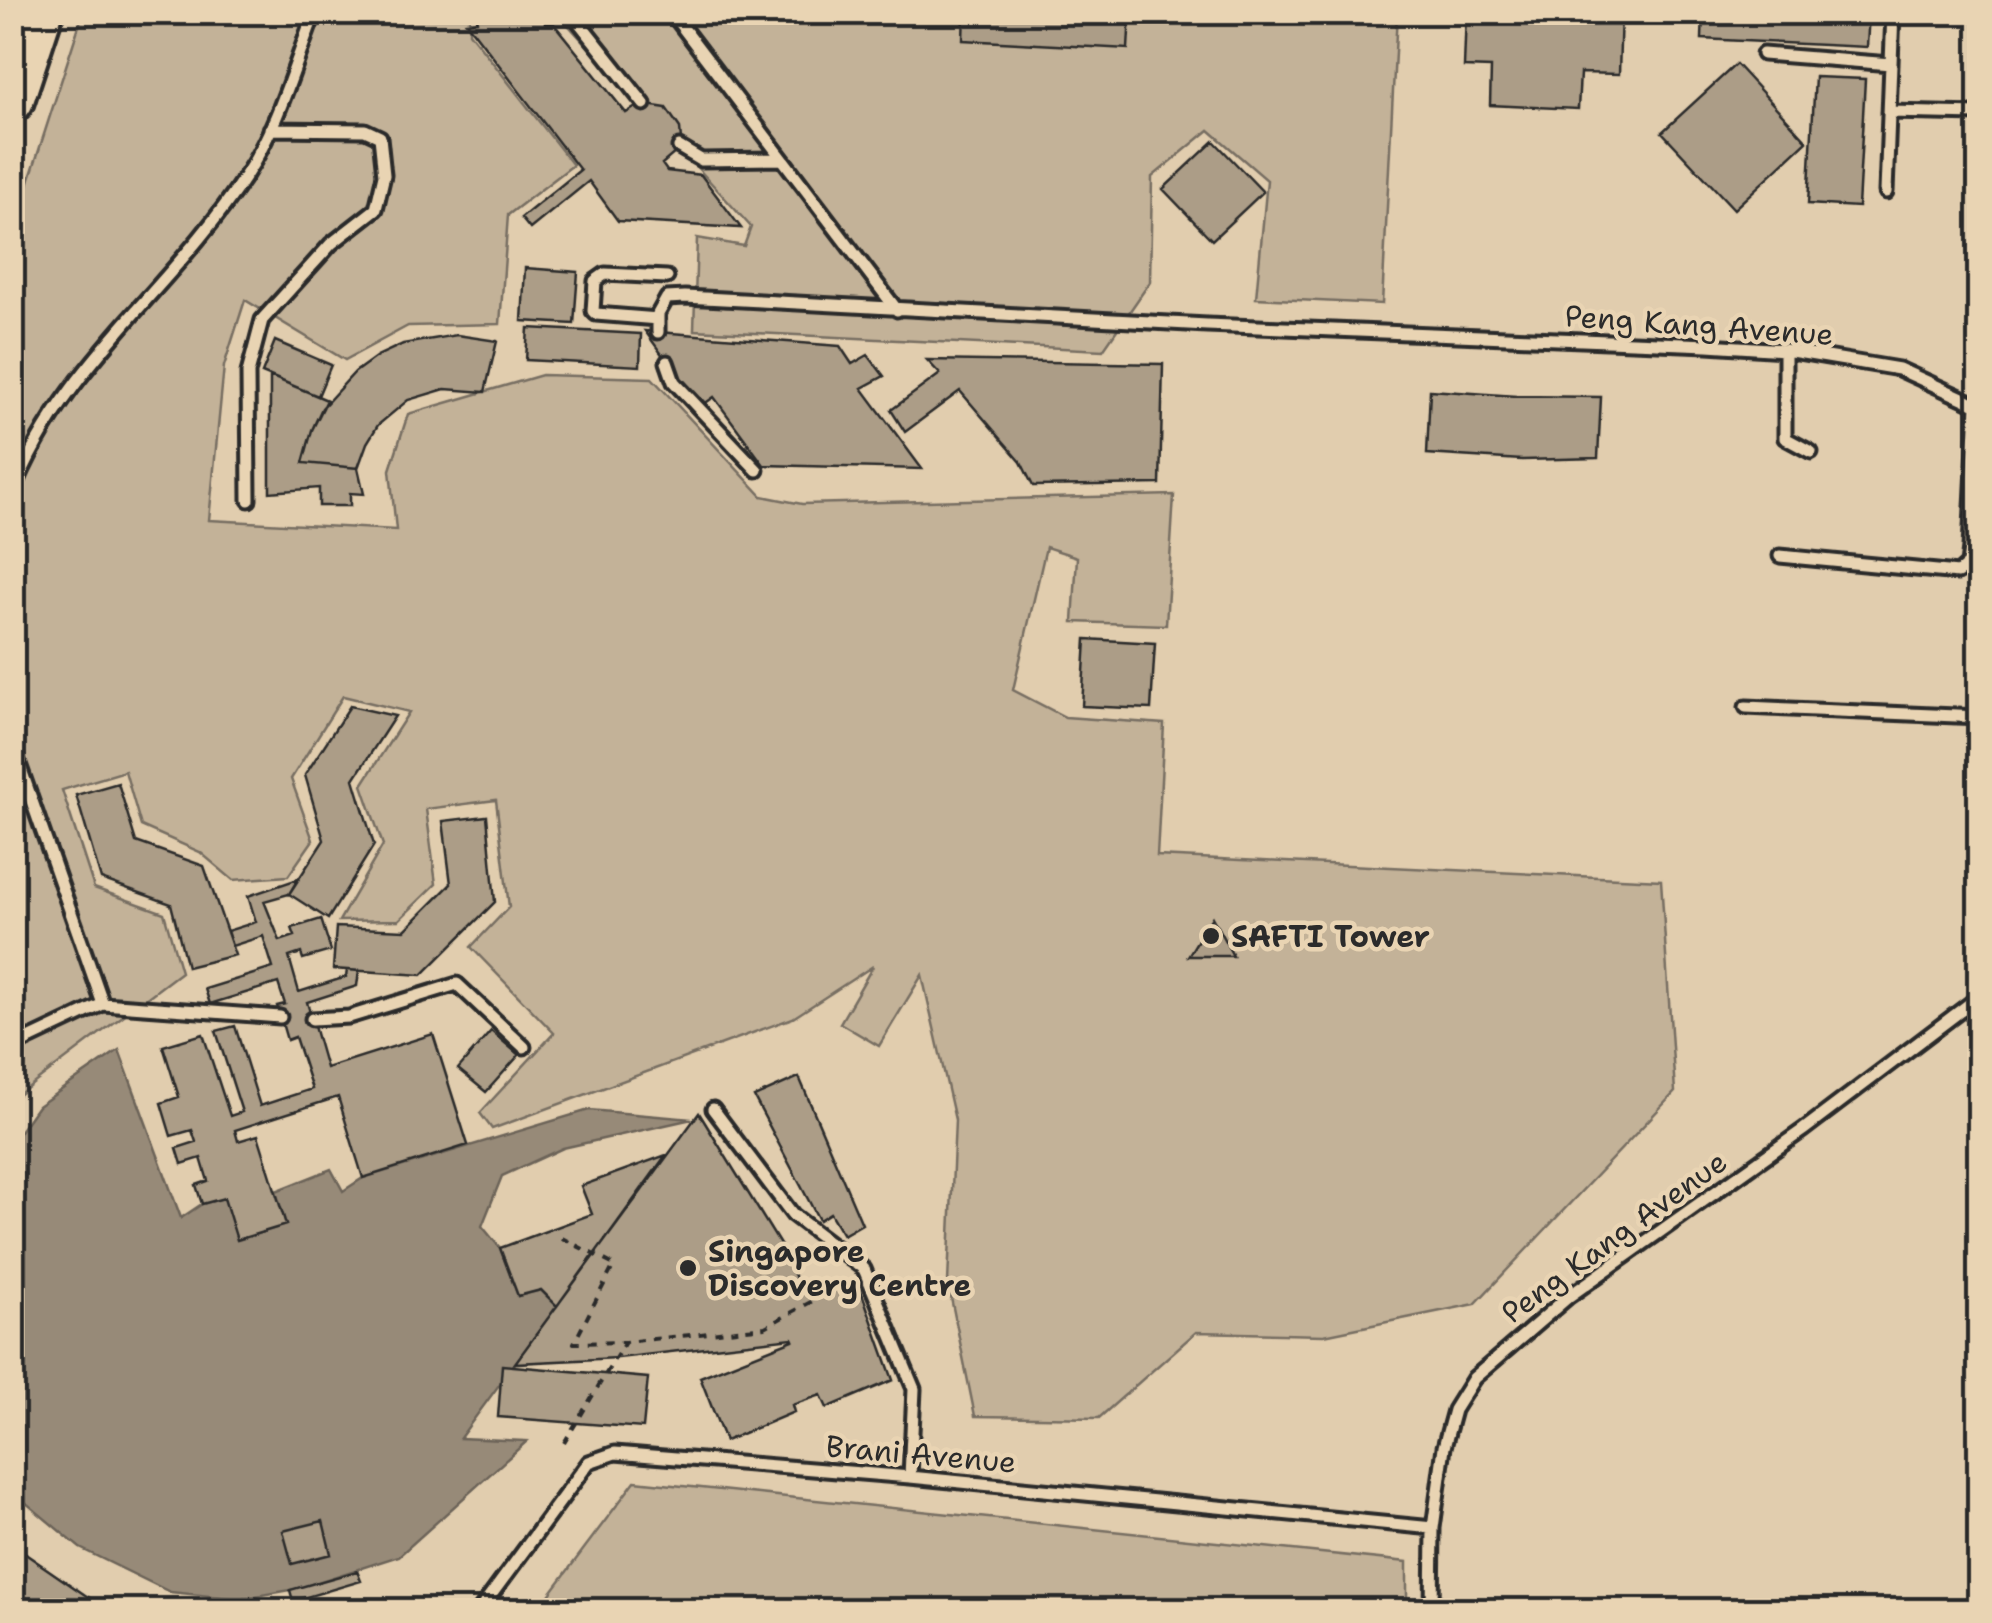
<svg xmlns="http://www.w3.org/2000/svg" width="1992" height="1623" viewBox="0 0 1992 1623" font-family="'Shantell Sans',sans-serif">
<rect width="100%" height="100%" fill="#e1cdae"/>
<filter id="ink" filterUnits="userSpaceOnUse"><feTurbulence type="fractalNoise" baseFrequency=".01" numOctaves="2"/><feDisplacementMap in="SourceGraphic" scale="20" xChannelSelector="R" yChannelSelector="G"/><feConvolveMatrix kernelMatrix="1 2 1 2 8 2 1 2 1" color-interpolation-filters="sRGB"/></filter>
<g filter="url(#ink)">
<!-- green -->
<path fill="#c3b298" stroke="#776e62" stroke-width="2.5" d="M563 12 1397 13 1382 304 1256 298 1267 180 1209 130 1152 177 1150 282 1103 350 694 330 697 238 744 246 751 227 562 18Z
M83 13H470L469 32 573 165 508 215 500 324 408 326 345 360 245 300 224 366 209 520 396 530 390 470 408 414 542 375 652 378 762 496 802 504 1174 495 1166 625 1073 622 1077 557 1046 547 1013 690 1065 717 1164 724 1157 856 1661 880 1675 1092 1475 1304 1324 1335 1196 1332 1099 1418 975 1416 948 1283 955 1120 922 975 879 1046 840 1023 873 966 793 1018 492 1129 480 1113 554 1033 471 947 509 907 496 800 426 809 436 884 399 920 339 921 383 845 362 785 409 712 343 696 291 779 313 840 288 876 233 880 200 852 141 826 125 771 62 790 94 888 164 913 181 972 13 1099V231Z
M635 1481 1407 1562V1610H538Z"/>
<!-- water -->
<path fill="#978a78" stroke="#6c6459" stroke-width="2.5" d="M119 1050 181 1218 202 1204 224 1198 238 1240 286 1225 276 1191 331 1169 343 1191 363 1178 589 1110 692 1119 563 1148 502 1176 482 1226 500 1248 518 1296 541 1290 557 1306 460 1438 527 1441 399 1556 296 1589 240 1599 170 1592 80 1548 13 1492V1141L38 1106Z"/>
<!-- building -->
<path fill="#ac9d87" stroke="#2b2b2b" stroke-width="2.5" d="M477 12H545V23L554 24 626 113 641 104 666 108 680 128 681 141 676 152 662 164 667 171 701 175 741 228 618 221 589 181 530 229 521 218 580 170 466 22 477 21Z
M964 12H1130L1128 49 963 40Z
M1466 12H1621L1619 74 1580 73 1578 109 1490 105 1491 68 1464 67Z
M1703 12H1869L1867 47 1702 39Z
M1736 64 1807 141 1734 209 1662 132Z
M1815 77 1865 79 1858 207 1808 204Z
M1214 141 1263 192 1212 240 1163 189Z
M525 268 578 272 574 324 522 321Z
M528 328 641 334 640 366 526 360Z
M645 331 840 346 852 364 868 355 884 376 862 388 922 469 764 465 714 397 700 407Z
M457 335 497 341 485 392 445 389 408 400 378 425 367 443 358 468 303 463 312 430 322 408 355 372 377 356 403 344Z
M275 341 331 365 318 396 262 373Z
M927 360 1163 364 1160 484 1033 486 1021 462 960 391 905 432 891 410 940 374Z
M270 376 327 400 312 430 303 463 358 468 364 494 350 493V506H319V488L270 492Z
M1430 390 1516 396 1601 397 1598 458 1522 460 1427 454Z
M1086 639 1155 643 1151 709 1082 706Z
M350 706 395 716 354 779 374 845 328 919 289 894 324 840 305 775Z
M118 783 136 842 204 866 235 955 187 967 171 904 101 879 76 795Z
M487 816 495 902 422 975 333 969 336 927 405 930 451 884 443 821Z
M298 879 289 894 264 901 280 941 295 936 292 928 321 919 331 951 303 959 301 953 289 957 299 992 346 977 347 970 359 971 357 986 307 1002 326 1068 433 1034 468 1145 363 1178 338 1097 235 1130 238 1141 258 1135 286 1225 237 1240 224 1198 202 1204 196 1185 208 1181 201 1158 182 1164 177 1148 196 1142 192 1130 171 1136 161 1103 179 1097 163 1046 203 1034 230 1116 242 1112 216 1031 235 1026 260 1106 312 1089 295 1037 287 1040 277 1006 285 1004 278 983 210 1004 205 989 273 968 263 936 232 946 227 931 256 922 248 896Z
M1212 917 1233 956H1188Z
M491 1031 519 1055 486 1092 458 1069Z
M799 1077 862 1224 843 1235 830 1213 819 1220 754 1097Z
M699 1113 787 1256 797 1281 859 1285 893 1380 827 1408 821 1395 792 1405 794 1412 725 1441 700 1377 793 1340 792 1338 618 1358 515 1363Z
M666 1155 557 1306 541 1290 518 1296 500 1248 592 1214 581 1186Z
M502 1365 648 1378 643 1428 498 1417Z
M323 1521 331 1554 292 1564 283 1531Z
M12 1537 27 1555 107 1610H12Z
M357 1571 361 1581 293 1601 290 1590Z"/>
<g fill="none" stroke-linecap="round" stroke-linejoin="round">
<!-- service casing -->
<g stroke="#2b2b2b" stroke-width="19">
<path id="service" d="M579 12V22L644 104
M671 12 897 310
M1763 54 1891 64
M1889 112 1980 114
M679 147 701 160 782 159
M1886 192 1893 12
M658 319 596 314 593 311 595 281 605 274 667 277
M658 332V314L667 298 685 297 1207 325 1708 345 1785 350 1899 369 1980 406
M1785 350V438L1811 452
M667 362 674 382 757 470
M12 495C62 365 174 287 246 175 278 126 294 66 315 12
M249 500 248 373 262 320 331 244 376 209 384 175 380 137 365 130 270 129
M1780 556 1958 573 1968 564 1970 548 1977 405
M1746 707 1980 717
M12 744 103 1004
M312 1019 349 1017 457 984 524 1047
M12 1047 103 1004 280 1017
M713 1109 793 1215 864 1269 914 1389 910 1477
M480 1610 589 1462 615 1453 910 1477 1433 1528
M1432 1610 1433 1528 1444 1447 1454 1410 1474 1378 1568 1297 1803 1130 1980 996"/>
</g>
<!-- motorway casing -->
<g stroke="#2b2b2b" stroke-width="50">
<path id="motorway" d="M12 100 41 12"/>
</g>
<!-- path -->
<path stroke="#2b2b2b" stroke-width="4" stroke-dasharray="8 8" stroke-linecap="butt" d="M562 1238 614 1265 574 1343 625 1342
M564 1443 625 1342 765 1327 831 1291
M119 1606 135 1610"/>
<!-- service -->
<use href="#service" stroke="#e9d4b3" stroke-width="11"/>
<!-- motorway -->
<use href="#motorway" stroke="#e9d4b3" stroke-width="42"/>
</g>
</g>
<!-- markers -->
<g fill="#2b2b2b" stroke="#e9d4b3" stroke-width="4">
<circle cx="1211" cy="936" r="10"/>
<circle cx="688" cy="1268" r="10"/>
</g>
<g text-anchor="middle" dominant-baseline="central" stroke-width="9" stroke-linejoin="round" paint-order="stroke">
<!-- street labels -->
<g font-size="30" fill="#2b2b2b" stroke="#e9d4b3">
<text transform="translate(1699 325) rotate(4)">Peng Kang Avenue</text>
<text transform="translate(1614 1237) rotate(-36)">Peng Kang Avenue</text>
<text transform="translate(921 1454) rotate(5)">Brani Avenue</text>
</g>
<!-- poi labels -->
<g font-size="30" font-weight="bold" fill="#2b2b2b" stroke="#e9d4b3" text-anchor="start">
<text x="1231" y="936">SAFTI Tower</text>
<text x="708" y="1251">Singapore<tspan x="708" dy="34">Discovery Centre</tspan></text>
</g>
</g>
<!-- margin -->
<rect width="1992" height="1623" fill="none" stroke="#e9d4b3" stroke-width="50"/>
<rect x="25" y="25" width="1942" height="1573" fill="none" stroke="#2b2b2b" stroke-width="4" filter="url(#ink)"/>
</svg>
